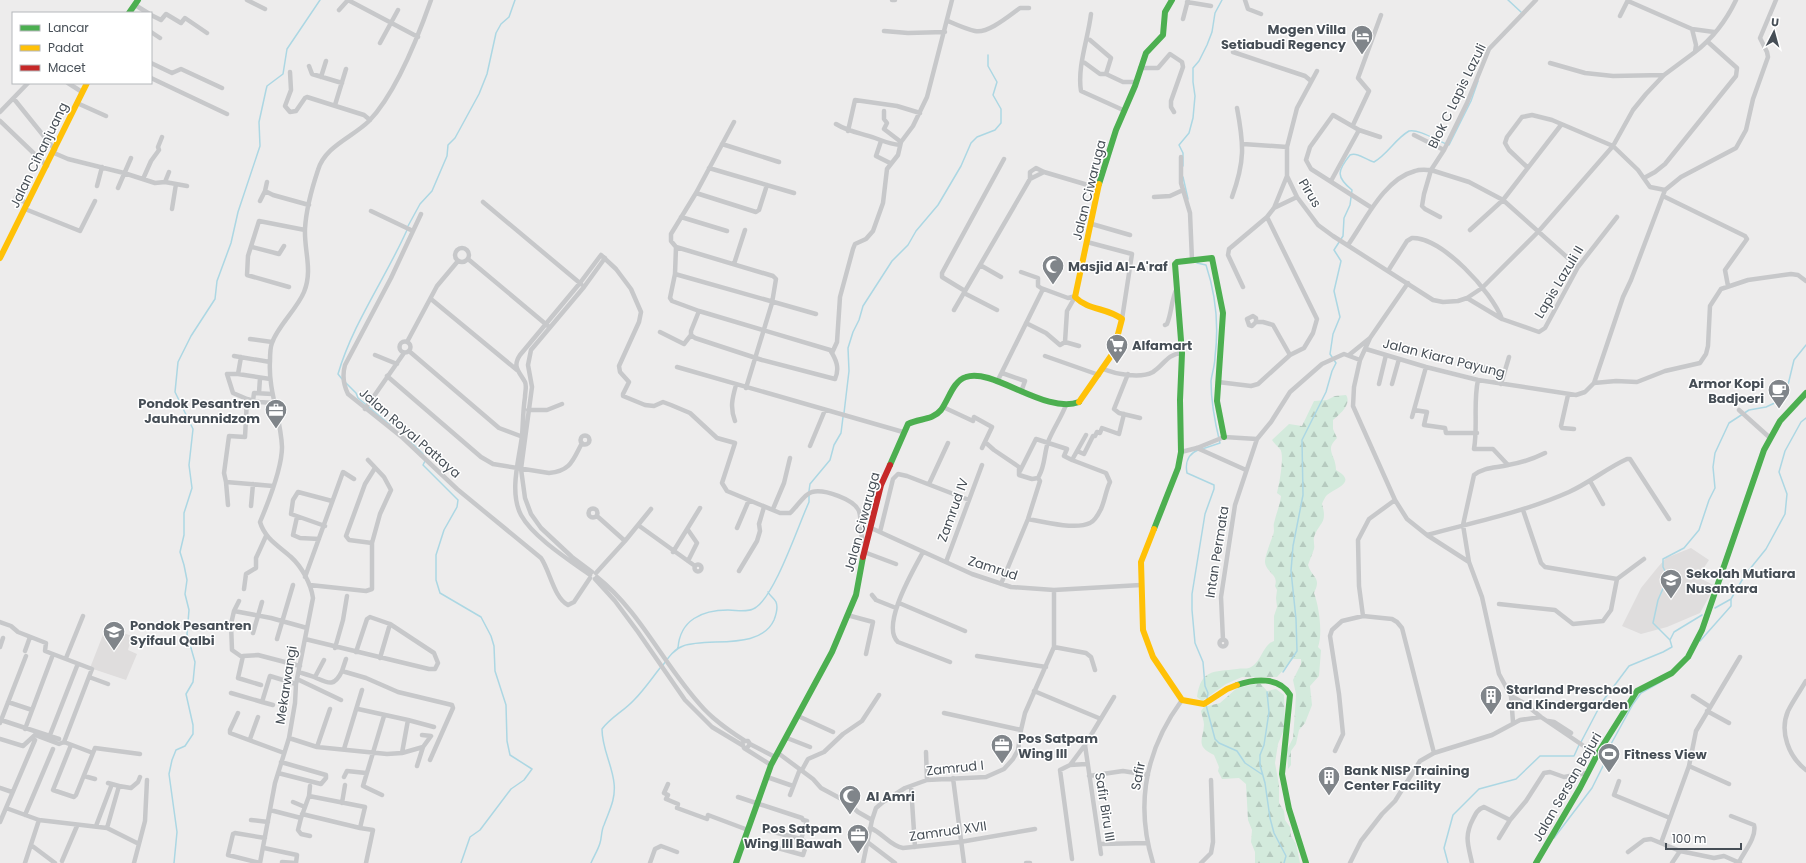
<svg xmlns="http://www.w3.org/2000/svg" width="1806" height="863" viewBox="0 0 1806 863" font-family="Poppins,sans-serif">
<defs>
<pattern id="forest-firs" width="22" height="20" patternUnits="userSpaceOnUse"><rect width="22" height="20" fill="#d3eadc"/><path d="M5 1l3.5 6h-7zM16 11l3.5 6h-7z" fill="#b6cabf"/></pattern>
</defs>
<rect width="100%" height="100%" fill="#edecec"/>
<!-- education -->
<path fill="#dfdddd" d="M1691 548 1709 560 1698 577 1715 586 1700 613 1667 627 1641 634 1622 626 1641 588 1658 567 1666 558Z
M106 627 132 636 128 650 137 654 126 680 90 668Z"/>
<!-- forest -->
<path fill="url(#forest-firs)" d="M1346 395C1352 404 1340 414 1333 420V429L1337 438C1324 451 1336 454 1336 470 1357 482 1338 487 1327 495 1325 497 1323 501 1322 504 1328 524 1319 522 1314 537 1313 541 1315 545 1314 549 1312 554 1310 560 1308 565 1312 578 1322 577 1314 593 1319 606 1323 634 1318 647L1321 650 1319 676 1310 686 1312 705 1305 723 1299 730 1296 744 1291 751V765L1288 769 1287 750 1293 738 1295 711 1296 694 1293 680 1301 664V659H1293L1277 677H1242L1226 684 1202 701 1197 697C1201 669 1213 672 1237 669 1241 668 1246 669 1249 668 1262 663 1262 645 1274 641V616L1277 607 1276 598 1277 590 1275 586C1279 574 1266 573 1265 562 1265 556 1271 541 1273 535 1275 531 1273 527 1274 523 1276 514 1280 505 1281 496L1277 493C1279 485 1285 455 1280 449 1277 446 1274 443 1272 440L1289 424 1302 426 1314 401 1327 400 1335 396Z
M1256 684H1261L1267 691 1276 689 1284 695 1285 727 1278 744 1275 763 1279 785V803L1284 811 1285 820 1290 827 1291 836 1296 844 1300 863H1255V852L1251 842 1252 830 1248 820 1246 784 1239 778 1222 779 1218 771 1219 767 1214 755C1195 746 1203 740 1204 725 1204 721 1202 716 1201 711L1204 707 1220 703 1237 688Z"/>
<g fill="none" stroke-linecap="round" stroke-linejoin="round">
<!-- stream -->
<path stroke="#acd7e3" stroke-width="1.5" d="M1508 0 1521 12
M1183 166V153L1179 145 1189 133 1193 118 1195 96 1193 82V68L1199 61 1207 45 1212 32 1215 13 1222 0
M1183 177 1188 199
M408 226 420 204 432 191 447 156 448 145 455 138 479 94 487 74 496 33 501 24 509 17 515 0
M1197 263 1206 265C1216 295 1219 325 1215 357 1215 365 1212 373 1211 381 1211 402 1215 423 1220 443L1202 449
M342 379 338 374C353 323 385 279 407 230
M346 383 356 393 358 398 390 425
M844 413 849 371 848 348 853 332 859 320 863 306 892 261 908 245 916 231 938 205 961 166 971 143 977 137 995 130 1001 123V109L993 95 997 82 988 66V55
M410 441 423 454
M1198 450C1188 454 1185 463 1187 473L1214 485V489L1205 514 1192 594V610L1195 643 1203 662 1205 686 1208 693 1207 699
M425 461 423 465 458 500 457 507 444 530 436 555V580L440 593 481 617 491 636 494 646 495 671 506 705 507 741 510 755 532 769 524 780 511 789 480 830 470 837 461 863
M809 491 810 484 830 460 834 445 841 433 843 417
M1715 608 1731 599 1745 575 1766 549 1785 514 1787 494 1779 472 1785 451 1801 422 1806 418
M1670 640 1653 623 1658 600 1668 577 1663 567V559L1684 548 1699 530 1709 500 1715 488 1713 467 1715 453 1729 423 1749 410 1766 407 1779 401 1787 389 1794 360 1806 345
M1700 641 1731 606V599
M678 648C680 620 702 610 728 610 737 610 747 613 755 608 775 596 798 526 809 502V495
M663 665C668 658 674 649 683 646 708 637 760 651 774 620 776 615 778 607 776 602 774 598 770 596 768 592
M1283 672 1297 651 1296 619 1291 571 1293 546 1303 495 1302 440 1326 392 1332 371 1336 363 1330 354 1333 334 1340 317 1334 291 1341 261 1334 250 1343 236 1344 218 1350 205 1352 190C1336 177 1337 171 1350 155 1358 152 1366 160 1374 162 1388 154 1395 139 1409 131 1420 129 1437 141 1449 145L1471 101 1478 81
M1267 692 1269 712 1264 745 1260 755V765L1265 783 1270 818 1274 833 1286 856 1284 863
M1206 705 1215 739 1219 743 1237 751 1245 763 1263 775
M1581 742 1602 702 1629 666 1663 652 1672 647 1670 640 1674 632 1702 615
M1554 838 1592 788 1610 752 1611 744 1633 704 1641 693 1662 681
M174 863 177 832 169 774 172 760 176 750 185 746 193 734V725L186 694 193 682 195 662 187 634 189 610 185 594 187 580 184 565 180 552 184 535V513L192 488 189 465 193 429 175 392 178 362 191 336 215 299 217 281 231 243 238 212 260 146 259 122 266 90 267 86 283 74 287 49 320 0
M591 863C594 856 598 850 600 843 602 837 601 831 604 825 609 811 616 799 614 783 612 764 602 749 602 729 611 717 624 711 634 700 644 690 652 678 660 668
M1448 863 1444 848 1453 815 1479 789 1516 779 1540 756H1574L1579 745"/>
<!-- street -->
<path stroke="#c7c8ca" stroke-width="4.5" d="M247 0 265 9
M892 0H895
M1245 0 1248 9 1261 14
M1187 2 1211 6
M135 5 148 13
M339 10 348 0 418 37
M1091 14C1088 39 1077 67 1081 91L1123 110
M151 15 161 20 166 14 181 23 185 18 207 33
M1620 16 1628 0
M1183 19 1188 0
M948 21C957 25 966 29 975 31 988 34 1010 15 1020 8H1029
M1692 29 1714 32
M884 31 908 33 945 32
M151 32 160 38
M1090 40 1111 58 1106 74 1123 82H1136
M380 43 398 10
M1233 52 1305 76 1311 81
M1695 52C1713 38 1726 21 1736 0
M151 63 172 73 181 69 222 88
M1085 63 1100 74H1106
M1550 63 1585 73 1613 76 1664 75
M309 66 312 74 342 83
M1140 68H1158L1170 54 1182 62 1183 67 1171 101V107L1174 112
M1317 71 1297 108 1287 147V176L1297 197 1318 225 1333 236 1433 300 1443 302 1458 301 1467 298 1482 288 1538 232 1613 146 1633 110 1646 94 1664 75 1695 52 1696 45 1692 29 1628 1
M290 72 291 90 285 106 290 112 296 111 305 98 307 97 364 115 370 120
M321 77 326 61
M151 78 227 114
M68 83 82 92
M14 99 55 150
M77 103 106 116
M335 105 346 69
M884 111V119L887 123 884 129 901 142
M0 112 28 83
M0 121 47 166
M734 122 696 193 671 234V241L676 247 675 274 816 314
M836 124C849 132 861 133 875 138 886 142 889 144 900 145
M1353 125 1369 91 1358 78 1381 15
M848 131 855 100 897 106 920 113
M1414 135 1444 150
M881 141 876 156 890 163
M722 144 779 162
M1243 144 1287 147
M54 153 68 159 124 173 155 183 165 182 169 172
M1181 157V183L1190 213 1192 260
M1527 167 1509 150 1505 143 1507 137 1522 117 1532 115 1552 120 1613 146 1638 170 1650 187 1665 190
M709 168 794 193
M1644 178 1655 172 1665 164 1736 76 1737 68 1708 42
M143 179 151 161 159 150 158 147 162 137
M1030 179V172L1036 168 1044 172 1098 188
M1331 181 1359 130
M165 182 187 186
M97 186 102 167
M118 188 131 158
M265 191 267 182
M696 193 756 212 759 210 767 185
M1663 196 1745 236 1747 239 1725 270 1728 286
M16 197 28 204
M1154 197 1170 196 1183 190
M1232 197C1245 161 1244 145 1237 108
M260 201 265 191 273 195 309 205
M483 202 581 284
M1274 208 1287 176
M1372 208 1311 169 1306 160 1310 147 1333 115 1359 130 1380 137
M25 209 80 231 95 201
M172 209 176 184
M371 211 413 231
M421 214 391 278 345 365C342 376 343 384 348 394L403 438 457 489 541 558C550 571 554 598 568 605L574 602 590 578
M681 217 727 231
M1440 217 1425 209 1422 206 1424 194 1431 170 1469 182 1503 200 1578 267
M1092 224 1130 235
M1470 230 1503 200 1561 125
M1087 242 1132 254 1122 319
M1348 245C1365 221 1384 179 1415 171 1420 169 1426 170 1431 170L1444 150 1467 103 1489 49 1536 0
M252 247 279 254 284 246
M676 247 773 276 776 279 772 303 746 388
M455 255a7 7 0 1 1 14 0a7 7 0 1 1-14 0Z
M468 259 548 326
M734 264 745 230
M980 265 1001 277
M1388 271 1407 241 1412 238C1442 237 1492 292 1502 319
M1021 272 1038 278V286L1041 288 1068 298 1076 296
M675 274 670 298 672 301 699 311 830 350C836 359 840 368 835 379L762 360 695 338 691 335
M1408 283 1370 338 1360 360 1354 387 1353 406 1395 500 1407 519 1427 535 1469 562 1482 597 1499 674 1511 696 1513 722
M289 287 247 275 248 256 259 221 305 230
M1243 287 1228 255 1229 249 1267 217
M965 291 942 277V273L1004 159
M964 293 997 310
M1467 298 1502 319 1539 332 1545 328 1578 267 1617 217
M431 299 517 370
M954 310 1030 179 1044 172
M1256 322V318L1253 316 1247 319 1249 325 1252 326 1256 322H1263L1273 325 1290 355
M1026 323 1046 333 1060 345 1065 342 1067 311 1075 297
M1165 325 1167 324C1172 312 1171 300 1177 288
M660 332 684 344 691 335V331L699 311
M250 339 272 342
M399.5 347a5.5 5.5 0 1 1 11 0a5.5 5.5 0 1 1-11 0Z
M407 342 437 286 458 261
M1065 342 1079 346
M1366 349 1426 367 1478 380 1576 395 1585 392 1594 383 1616 381 1637 382 1665 371 1700 363 1706 354 1708 346 1710 306 1721 289 1748 280 1791 274 1798 275 1806 281
M409 351 499 428 523 437
M832 353 837 342 840 297 853 249 855 244 866 239 873 231 883 203 887 169 898 155 901 142 913 126 927 97 952 0
M375 355 397 364
M1349 355 1370 338
M234 356 270 362
M1045 356 1099 375
M1467 362 1504 373
M677 367 903 432
M1103 369C1116 374 1140 379 1153 372 1164 365 1167 354 1182 353
M1002 373 1025 381 1021 392
M238 374 241 357
M1128 374 1114 409 1119 413 1140 418
M387 376 481 457 493 464 549 473C571 471 573 460 582 443
M1478 380C1473 403 1478 426 1474 449H1493L1508 465
M997 382 1043 289
M1218 382 1251 386 1258 384 1290 355 1304 348 1313 333 1317 319 1267 217 1274 208 1297 197
M1594 383 1623 297 1631 280 1665 190 1681 177 1736 148 1746 130 1753 99 1768 57 1767 52 1760 38 1776 0
M1379 384 1386 355
M1392 384 1399 359
M1501 384 1509 357
M259 393 260 378
M1568 395 1561 426 1562 428 1574 429
M247 399 259 402 274 403
M253 401 254 393 272 394
M943 407 973 421 974 417 992 427 982 448
M365 409 404 353
M528 410H547L562 404
M1414 410 1427 412 1424 425 1445 428 1446 433H1477
M1739 410 1769 437
M1412 417 1426 367
M735 421C730 408 732 399 736 385
M580.5 440a4.5 4.5 0 1 1 9 0a4.5 4.5 0 1 1-9 0Z
M985 442 994 450 1019 467V475L1032 479 1038 478 1040 481 1028 519 1001 584
M810 446 825 410
M1197 448 1246 470
M1077 451 1084 454 1093 436H1095L1097 432 1100 433 1102 428 1119 434 1124 414
M1181 452 1197 448 1224 437 1257 439 1271 422 1290 392 1322 364 1344 354 1360 360
M1020 471 1036 439 1067 449 1064 456 1072 460
M1039 476C1045 466 1044 454 1048 442 1053 429 1061 418 1066 405
M1590 481 1603 504
M226 482 273 486
M929 484 948 443
M228 505 226 482 224 473 229 436 245 437 247 399 233 393 227 374H238L270 379
M251 506 253 484
M588.5 513a4.5 4.5 0 1 1 9 0a4.5 4.5 0 1 1-9 0Z
M773 509 784 483 790 458
M1523 510 1541 563 1545 567 1617 579 1644 559
M297 517 293 535 300 538 319 539
M1028 519C1043 522 1076 530 1090 523 1095 521 1099 513 1101 509 1105 500 1106 490 1110 482L1106 473 1072 460 1086 435
M638 525 695 566
M325 526 291 514 293 500 298 492 332 501
M737 528 749 500
M871 528 972 574 1011 587 1054 590 1141 585
M880 532 893 479 898 474 907 476 969 500
M1427 535C1475 522 1524 512 1569 492 1589 483 1607 468 1627 459H1630L1669 519
M625 541 651 509
M372 543 349 540 346 536 365 484 375 468
M673 552 700 508
M864 552 896 564
M923 552C914 569 880 626 898 642L950 662
M688 561 697 543 688 530
M946 562 982 465
M1469 562 1463 525 1474 475C1484 467 1496 468 1508 465 1520 463 1533 459 1545 453
M694.5 568a3.5 3.5 0 1 1 7 0a3.5 3.5 0 1 1-7 0Z
M739 571 757 541 760 531 759 524 764 507
M592 572 572 557 541 528 531 514 525 498 521 469 532 387 528 365 531 350 584 287 605 258
M596 573 625 541 597 516
M590 575C569 560 533 537 521 515 509 492 519 460 522 436 523 423 523 410 525 397 525 392 527 386 525 382 519 371 512 367 520 355L580 283 601 255 616 269 631 289 641 312 639 322 619 366 620 372 629 382 623 394V396L645 405 654 406 663 402 671 405 690 413 717 438 735 443 722 483 727 491 780 513H790C796 508 805 493 812 492 824 489 854 499 859 511 863 523 857 534 866 544
M305 577 343 472 354 479
M597 577C642 613 665 668 704 709 716 722 730 731 745 741
M595 579 615 601 638 632 685 700 712 727 742 745
M310 585 366 591 372 589V543L380 514 391 490 384 477 368 460
M244 589 246 574 256 568V558L266 536
M872 595 876 600 896 608
M899 603 965 631
M1499 604 1555 610 1573 624 1603 621 1611 610 1617 579
M234 611 239 601
M847 615 873 622 866 654
M1363 616 1359 586 1358 540 1369 519 1395 500
M0 622 11 626 18 632 46 643 45 651 92 669 64 742
M253 633 262 602
M277 639 293 585
M305 639 429 669H435L438 663 434 653 390 624 370 617 367 619 356 652
M1219.5 643a3.5 3.5 0 1 1 7 0a3.5 3.5 0 1 1-7 0Z
M1223 640 1221 597 1235 505 1257 439
M0 647 3 638
M1054 647 1086 653 1091 657 1095 670
M335 648 343 620 347 596
M25 651 30 637
M977 656 1046 667
M242 657 232 650 231 624 234 611 271 618 307 628
M66 658 83 616
M380 658 390 624
M342 671 346 659
M299 672C304 674 309 675 314 677 328 683 334 688 342 671L366 678 398 692 452 705 453 708 430 760
M89 677 108 684
M315 677 324 660
M297 679 341 700
M1806 681C1800 691 1793 701 1788 711 1779 732 1789 757 1806 770
M261 685 238 678 243 656 258 655 300 666
M1034 691 1101 719
M231 693 262 702 270 676 296 684
M1511 696 1524 703 1541 717 1597 755
M1693 696 1710 707
M8 702 32 710
M262 702 273 705
M358 709 408 720 402 753
M1707 711 1729 723
M238 713 230 730V733L284 753
M944 713 1021 730
M798 716 833 732
M1 720 59 739
M408 720 434 727
M1548 721 1554 722 1571 733
M0 723 26 656
M25 729 52 657
M50 735 77 666
M289 738 317 747 387 754 402 753 423 747 431 736 422 735
M787 738 810 747
M0 739 23 746 35 735 59 744 64 742 93 753
M250 739 258 717
M750 744 775 757
M71 745 53 790 74 797 76 795 95 748 140 754
M317 747 330 709
M747 748 750 744 748 741H745L742 743 744 748 771 765
M344 749 362 690
M1335 751 1343 734 1339 694 1330 636 1332 630 1342 621 1363 616 1392 619 1397 622 1402 628 1434 753
M926 752 927 780
M778 753 813 779 821 788 847 802 858 812 872 820
M1070 765 1086 764
M417 766 423 747
M1689 766 1729 784
M802 770 808 759 824 752 843 734 862 721 879 695
M278 773 321 784 326 778V775L281 762
M84 776 95 779
M1089 776 1123 771 1148 775
M344 777 347 771 366 773
M767 777 793 786
M953 778 964 863
M1619 781 1614 795 1670 818
M668 784 664 793 668 795 666 799 678 804 677 808 707 819 708 815 748 830
M119 786 131 788 138 782 140 777
M911 786 915 847
M0 788 12 792
M382 795 363 786 384 716
M790 795 800 769
M738 797 802 818 803 820 807 821 801 839 766 830
M293 802 305 807
M342 803 345 785
M6 808 39 820 107 828 137 843
M270 810 301 818 309 796 310 786
M302 814 360 828 365 807 309 796
M25 815 53 749
M1731 816 1754 825C1757 837 1744 852 1739 862
M301 818 298 830 301 834 310 836
M251 820 268 822
M0 822 35 740
M96 826 112 784
M107 828 119 786 108 783
M360 828 373 830 366 863
M870 828C882 832 890 846 903 848L960 842 1035 829
M1499 838 1510 820
M745 839 803 855 807 843 801 839
M866 841 895 863
M1661 843 1689 766 1696 731 1740 657
M1100 844 1147 843
M31 845 55 863
M264 848 297 855 296 863 282 862
M1628 852 1644 840 1651 839 1680 851 1714 858 1724 856 1740 863
M1101 854 1085 745 1114 697
M1072 859 1060 770 1070 765 1085 745
M62 861 77 826
M25 863 39 820
M134 863 145 821 147 780
M260 863 275 783 289 738 295 703 296 684 313 598C311 584 302 567 291 557 279 546 265 539 260 522 268 503 282 468 282 447 281 418 268 391 270 361 270 355 270 348 272 343 277 327 297 309 304 292 313 270 304 251 305 229 306 210 312 188 318 170 325 146 353 137 369 121 397 92 418 37 431 0
M260 863 228 855 233 834 235 833 265 838
M650 863 655 849 661 846 677 852
M863 863 872 820 876 808 883 802 905 788 927 780 986 777 1004 769 1013 759 1018 750 1021 730 1025 713 1054 647V590
M1026 863H1030
M1153 863C1135 804 1146 749 1182 700
M1201 863 1211 853 1213 842 1211 780
M1350 863 1361 841 1382 814 1395 801 1420 761 1434 753 1492 735 1520 720 1541 717
M1472 863C1468 845 1464 836 1473 819 1476 813 1478 809 1484 807L1510 820 1526 801 1544 773 1550 772 1564 777 1587 773
M1672 863 1680 851"/>
<!-- fast -->
<path stroke="#4caf50" stroke-width="6" d="M129 13 138 0
M1099 184 1116 130 1135 86 1146 53 1163 35 1165 12 1172 0
M890 465 908 424C919 418 932 421 941 410 949 399 953 381 966 377 992 367 1046 415 1079 402
M1154 529 1178 468 1181 452 1180 400 1182 353 1175 264 1177 262 1212 258 1223 313 1217 401 1224 437
M1237 685C1254 679 1279 676 1290 695L1282 774 1289 809 1306 863
M736 863 771 765 832 652 856 595 863 557
M1536 863 1580 788 1598 753 1637 691 1672 673 1688 657 1702 630 1764 450 1780 421 1806 393"/>
<!-- slow -->
<path stroke="#ffc107" stroke-width="6" d="M0 258 87 83
M1079 402 1113 353 1122 319C1106 307 1089 311 1075 297L1099 184
M1154 529 1141 562 1143 630 1153 657 1182 700 1204 704 1227 689 1237 685"/>
<!-- jam -->
<path stroke="#c62828" stroke-width="6" d="M863 557 881 485 890 465"/>
</g>
<!-- icons -->
<defs>
<g id="hotel-pin" transform="scale(1.15)"><path d="M0 17L-7.5 6A9.5 9.5 0 1 1 7.5 6Z" fill="#80858a" stroke="#fff"/><path d="M-6-4.5h1.5V1H6V5H4.5V3h-9V5H-6ZM-4 0a1.8 1.8 0 1 1 3.6 0ZM.5 0V-2.5h3Q6-2.5 6 0Z" fill="#fff"/></g>
<g id="mosque-pin" transform="scale(1.15)"><path d="M0 17L-7.5 6A9.5 9.5 0 1 1 7.5 6Z" fill="#80858a" stroke="#fff"/><path d="M3.5-4.9A6 6 0 1 0 3.5 4.9A5 5 0 1 1 3.5-4.9Z" fill="#fff"/></g>
<g id="supermarket-pin" transform="scale(1.15)"><path d="M0 17L-7.5 6A9.5 9.5 0 1 1 7.5 6Z" fill="#80858a" stroke="#fff"/><path d="M-6-5.5h2.5l.6 2H6L4.5 2H-2.5L-4.4-4H-6ZM-1.5 3.2a1.3 1.3 0 1 0 .1 0ZM3 3.2a1.3 1.3 0 1 0 .1 0Z" fill="#fff"/></g>
<g id="cafe-pin" transform="scale(1.15)"><path d="M0 17L-7.5 6A9.5 9.5 0 1 1 7.5 6Z" fill="#80858a" stroke="#fff"/><path d="M-5.5-4.5H6V0H3Q3 3.5 0 3.5H-2.5Q-5.5 3.5-5.5 0ZM3-3.2v2h1.7v-2ZM-6 4.5H4V6H-6Z" fill="#fff"/></g>
<g id="office-pin" transform="scale(1.15)"><path d="M0 17L-7.5 6A9.5 9.5 0 1 1 7.5 6Z" fill="#80858a" stroke="#fff"/><path d="M-6-3h4V-5.5h4V-3h4V5H-6ZM-1-4.5V-3h2v-1.5ZM-6 0V1H6V0Z" fill="#fff"/></g>
<g id="school-pin" transform="scale(1.15)"><path d="M0 17L-7.5 6A9.5 9.5 0 1 1 7.5 6Z" fill="#80858a" stroke="#fff"/><path d="M0-5L7-2L0 1L-7-2ZM-4 1L0 2.5L4 1V4Q0 6-4 4Z" fill="#fff"/></g>
<g id="building-pin" transform="scale(1.15)"><path d="M0 17L-7.5 6A9.5 9.5 0 1 1 7.5 6Z" fill="#80858a" stroke="#fff"/><path d="M-4-6H4V6H1V3H-1V6H-4ZM-2.5-4.3h1.7v1.8h-1.7ZM.8-4.3h1.7v1.8H.8ZM-2.5-1h1.7V.8h-1.7ZM.8-1h1.7V.8H.8Z" fill="#fff"/></g>
<g id="stadium-pin" transform="scale(1.15)"><path d="M0 17L-7.5 6A9.5 9.5 0 1 1 7.5 6Z" fill="#80858a" stroke="#fff"/><path d="M0-5a6.5 5 0 1 0 0 10a6.5 5 0 1 0 0-10ZM-3.5-1.8h7v3.6h-7Z" fill="#fff"/></g>
</defs>
<g fill-rule="evenodd">
<use href="#hotel-pin" x="1362" y="36"/>
<use href="#mosque-pin" x="1053" y="266"/>
<use href="#supermarket-pin" x="1117" y="345"/>
<use href="#cafe-pin" x="1779" y="390"/>
<use href="#office-pin" x="276" y="410"/>
<use href="#school-pin" x="1671" y="580"/>
<use href="#school-pin" x="114" y="632"/>
<use href="#building-pin" x="1491" y="696"/>
<use href="#office-pin" x="1002" y="745"/>
<use href="#stadium-pin" x="1609" y="754"/>
<use href="#building-pin" x="1329" y="777"/>
<use href="#mosque-pin" x="850" y="796"/>
<use href="#office-pin" x="858" y="835"/>
</g>
<g text-anchor="middle" dominant-baseline="central" stroke-width="3" stroke-linejoin="round" paint-order="stroke">
<!-- poi labels -->
<g font-size="13" font-weight="bold" fill="#464e56" stroke="#fff" text-anchor="start">
<text x="1346" y="29" text-anchor="end">Mogen Villa<tspan x="1346" dy="15">Setiabudi Regency</tspan></text>
<text x="1068" y="266">Masjid Al-A'raf</text>
<text x="1132" y="345">Alfamart</text>
<text x="1764" y="383" text-anchor="end">Armor Kopi<tspan x="1764" dy="15">Badjoeri</tspan></text>
<text x="260" y="403" text-anchor="end">Pondok Pesantren<tspan x="260" dy="15">Jauharunnidzom</tspan></text>
<text x="1686" y="573">Sekolah Mutiara<tspan x="1686" dy="15">Nusantara</tspan></text>
<text x="130" y="625">Pondok Pesantren<tspan x="130" dy="15">Syifaul Qalbi</tspan></text>
<text x="1506" y="689">Starland Preschool<tspan x="1506" dy="15">and Kindergarden</tspan></text>
<text x="1018" y="738">Pos Satpam<tspan x="1018" dy="15">Wing III</tspan></text>
<text x="1624" y="754">Fitness View</text>
<text x="1344" y="770">Bank NISP Training<tspan x="1344" dy="15">Center Facility</tspan></text>
<text x="866" y="796">Al Amri</text>
<text x="842" y="828" text-anchor="end">Pos Satpam<tspan x="842" dy="15">Wing III Bawah</tspan></text>
</g>
<!-- street labels -->
<g font-size="13" fill="#464e56" stroke="#fff">
<text transform="translate(1457 96) rotate(-64)">Blok C Lapis Lazuli</text>
<text transform="translate(39 155) rotate(-64)">Jalan Cihanjuang</text>
<text transform="translate(1089 190) rotate(-76)">Jalan Ciwaruga</text>
<text transform="translate(1310 193) rotate(59)">Pirus</text>
<text transform="translate(1559 282) rotate(-59)">Lapis Lazuli II</text>
<text transform="translate(1444 358) rotate(14)">Jalan Kiara Payung</text>
<text transform="translate(410 433) rotate(41)">Jalan Royal Pattaya</text>
<text transform="translate(953 510) rotate(-70)">Zamrud IV</text>
<text transform="translate(862 522) rotate(-75)">Jalan Ciwaruga</text>
<text transform="translate(1217 552) rotate(-81)">Intan Permata</text>
<text transform="translate(993 568) rotate(18)">Zamrud</text>
<text transform="translate(286 685) rotate(-81)">Mekarwangi</text>
<text transform="translate(955 768) rotate(-6)">Zamrud I</text>
<text transform="translate(1138 776) rotate(-79)">Safir</text>
<text transform="translate(1567 787) rotate(-60)">Jalan Sersan Bajuri</text>
<text transform="translate(1105 807) rotate(81)">Safir Biru III</text>
<text transform="translate(948 831) rotate(-8)">Zamrud XVII</text>
</g>
</g>
<!-- legend -->
<rect x="12" y="12" width="140" height="72" fill="#ffffff" stroke="#b5b8bb"/>
<rect x="20" y="25" width="20" height="6" fill="#4caf50" stroke="#b5b8bb"/>
<text x="48" y="32" font-size="12" fill="#464e56">Lancar</text>
<rect x="20" y="45" width="20" height="6" fill="#ffc107" stroke="#b5b8bb"/>
<text x="48" y="52" font-size="12" fill="#464e56">Padat</text>
<rect x="20" y="65" width="20" height="6" fill="#c62828" stroke="#b5b8bb"/>
<text x="48" y="72" font-size="12" fill="#464e56">Macet</text>
<!-- north arrow -->
<g transform="translate(1774 32) rotate(6)" stroke="#ffffff" stroke-width="3" paint-order="stroke">
<path d="M0-3L7 15L0 10L-7 15Z" fill="#464e56"/>
<text y="-6" font-size="11" font-weight="bold" text-anchor="middle" fill="#464e56">U</text>
</g>
<!-- scale -->
<path d="M1666 843v6h75v-6" fill="none" stroke="#464e56" stroke-width="2"/>
<text x="1672" y="843" font-size="12" fill="#464e56" stroke="#ffffff" stroke-width="3" paint-order="stroke">100 m</text>
</svg>
